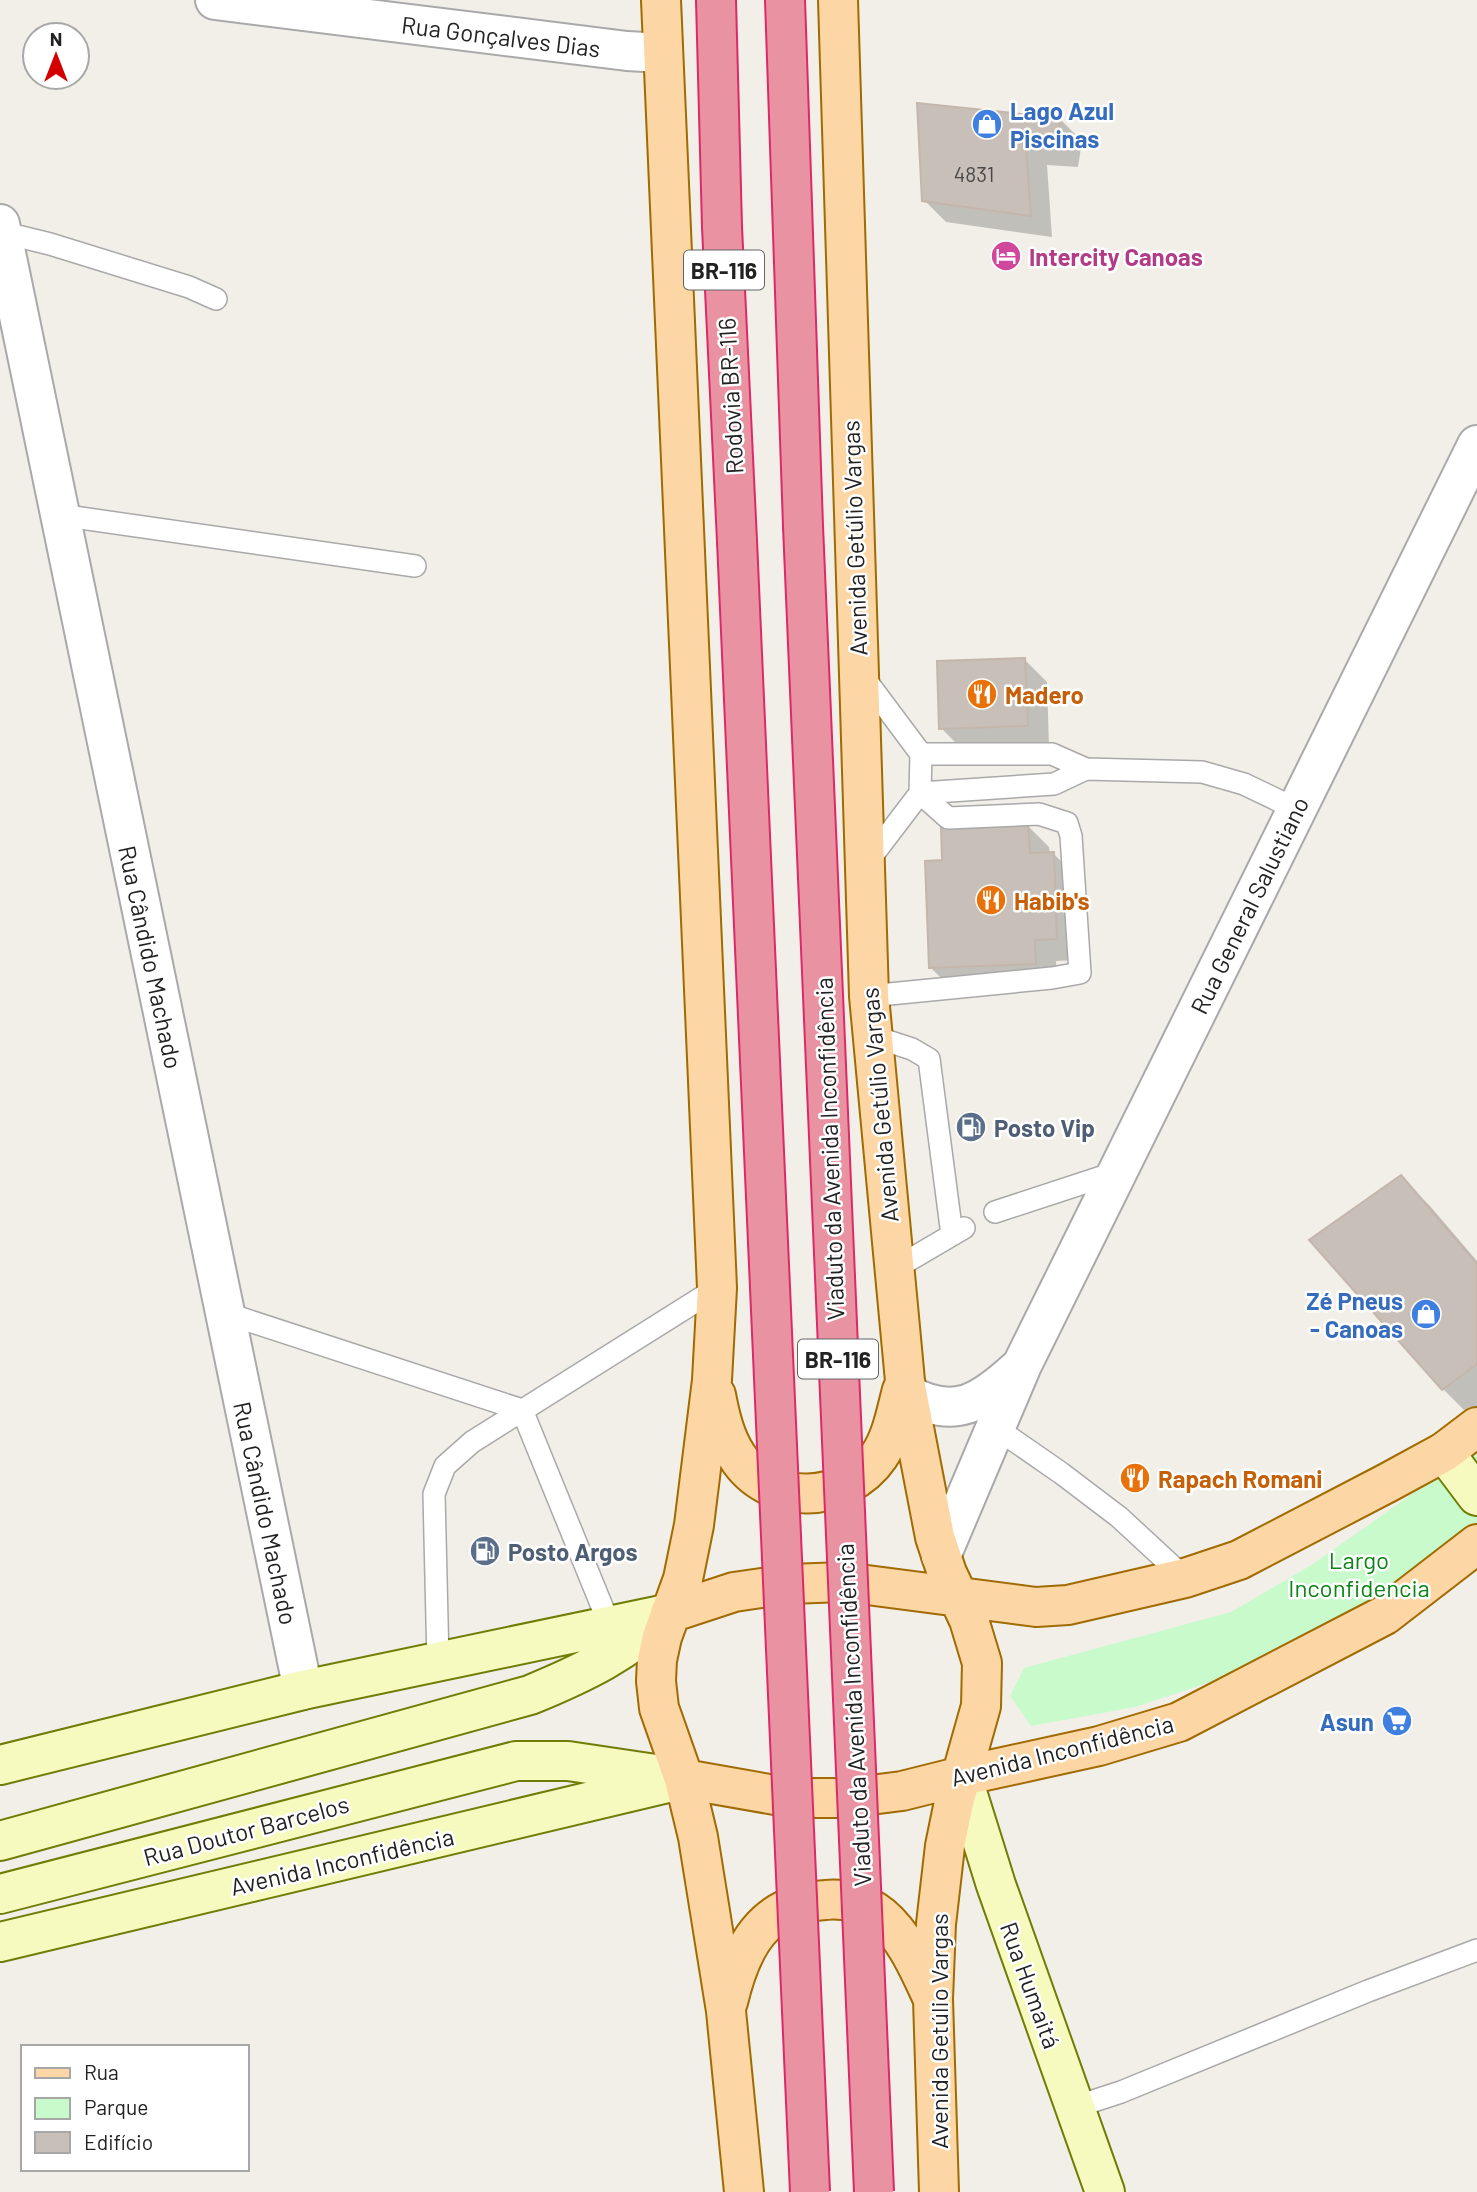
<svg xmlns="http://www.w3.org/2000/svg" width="1477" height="2192" viewBox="0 0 1477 2192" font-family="Barlow,sans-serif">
<rect width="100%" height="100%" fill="#f2efe9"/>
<!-- park -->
<path fill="#c8facc" d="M1477 1448V1525L1377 1603 1253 1668 1135 1707 1031 1726 1010 1696 1024 1668 1231 1612 1313 1564Z"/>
<!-- shadow -->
<path fill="#0003" d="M1060 119 1082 141 1078 167 1047 165 1052 237 946 222 924 200Z
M1025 660 1047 682 1049 747 963 750 941 728Z
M1027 825 1049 847 1050 854H1054L1075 876 1079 960 1056 961 1057 985 952 989 930 967 944 862Z
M1401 1177 1430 1206 1477 1261V1413L1471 1417 1443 1389Z"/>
<!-- building -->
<path fill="#c7bfb8" stroke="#c4b6ab" stroke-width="2" d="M917 103 1060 118 1057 146 1026 144 1031 216 922 201Z
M1025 658 1028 726 939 729 937 661Z
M1028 823 1030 853 1054 852 1057 939 1035 940 1036 964 929 968 925 861 942 860 941 827Z
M1401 1175 1477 1264V1364L1442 1390 1309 1240Z"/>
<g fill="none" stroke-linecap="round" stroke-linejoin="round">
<!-- service casing -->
<g stroke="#a9a9a9" stroke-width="24">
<path id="service" d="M1 232 50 244 189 287 216 299
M60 515 415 566
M862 675 921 754 920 793 866 864
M921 754H1052L1086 769 1202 772 1244 784 1296 809
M920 793 1054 784 1086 769
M869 996 1052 978 1080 973 1071 836 1067 823 1039 814 948 818 920 793
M872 1036 912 1049 929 1059 952 1235
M995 1212 1117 1172
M894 1269 964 1228
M225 1313 522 1410 610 1626
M996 1428 1061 1473 1119 1517 1185 1578
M438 1662 434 1494 445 1466 472 1442 717 1288
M1075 2107 1121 2092 1368 1991 1477 1950"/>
</g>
<!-- minor casing -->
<g stroke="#a9a9a9" stroke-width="42">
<path id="minor" d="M215 0 627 51 662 53
M0 224 303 1690
M907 1394C955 1421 982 1402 1018 1369
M941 1556 1022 1365 1477 445"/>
</g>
<!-- secondary casing -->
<g stroke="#707d05" stroke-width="42">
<path id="secondary" d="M1444 1452 1477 1496
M0 1765 303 1690 661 1615
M962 1776 996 1885 1105 2192
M0 1841 530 1695C586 1672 624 1653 670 1613
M0 1894 516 1761H568L669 1776
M0 1942 684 1779"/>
</g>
<!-- primary casing -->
<g stroke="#a06b00" stroke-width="42">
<path id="primary" d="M661 0 717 1288 712 1380 694 1525 683 1579 662 1637 657 1660 656 1681 659 1708 684 1779 698 1837 726 2011 744 2192
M838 0 869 996 905 1381 935 1537 947 1573 969 1620 982 1663 981 1706 954 1802 945 1846 936 1924 933 1999 939 2192
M716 1395C720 1416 725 1438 737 1456 769 1508 846 1504 879 1456 892 1437 896 1412 902 1390
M670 1613 734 1592 789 1584 844 1582 1036 1607 1068 1605 1185 1578 1239 1560 1387 1483 1444 1452 1477 1427
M684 1779 792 1798H847L902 1791 962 1776 1099 1746 1179 1722 1385 1615 1477 1544
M728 2002C741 1947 763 1903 826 1900 844 1898 867 1904 881 1916 905 1936 919 1969 932 1997"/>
</g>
<!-- motorway casing -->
<g stroke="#dc2a67" stroke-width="42">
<path id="motorway" d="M716 0 722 227 737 541
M785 0 803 526"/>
</g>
<!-- service -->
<use href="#service" stroke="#fff" stroke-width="21"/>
<!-- minor -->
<use href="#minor" stroke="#fff" stroke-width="38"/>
<!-- secondary -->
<use href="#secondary" stroke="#f7fabf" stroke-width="38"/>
<!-- primary -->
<use href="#primary" stroke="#fcd6a4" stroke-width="38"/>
<!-- motorway -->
<use href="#motorway" stroke="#e892a2" stroke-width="38"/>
<!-- motorway-bridge casing -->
<g stroke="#dc2a67" stroke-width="42" stroke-linecap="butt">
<path id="motorway-bridge" d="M803 526 874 2192
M737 541 810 2192"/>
</g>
<!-- motorway-bridge -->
<use href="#motorway-bridge" stroke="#e892a2" stroke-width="38"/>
</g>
<!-- icons -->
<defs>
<g id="shop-disc" transform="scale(1.575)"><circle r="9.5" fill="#3f7fe0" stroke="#fff"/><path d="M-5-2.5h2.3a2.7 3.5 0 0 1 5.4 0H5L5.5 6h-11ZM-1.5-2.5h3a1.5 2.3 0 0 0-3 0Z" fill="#fff"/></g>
<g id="hotel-disc" transform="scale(1.575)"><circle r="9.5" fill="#d1479c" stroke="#fff"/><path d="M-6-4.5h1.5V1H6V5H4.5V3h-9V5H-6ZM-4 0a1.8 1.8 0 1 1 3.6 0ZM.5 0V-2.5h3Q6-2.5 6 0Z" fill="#fff"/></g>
<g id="restaurant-disc" transform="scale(1.575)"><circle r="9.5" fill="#e8710a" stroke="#fff"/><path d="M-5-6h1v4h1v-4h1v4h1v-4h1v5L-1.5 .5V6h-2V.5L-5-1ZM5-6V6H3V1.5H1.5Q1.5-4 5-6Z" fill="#fff"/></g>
<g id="fuel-disc" transform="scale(1.575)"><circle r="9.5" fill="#5c6f8a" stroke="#fff"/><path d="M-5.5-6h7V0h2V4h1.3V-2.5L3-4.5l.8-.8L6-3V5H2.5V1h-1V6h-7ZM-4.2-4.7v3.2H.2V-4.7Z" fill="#fff"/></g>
<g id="supermarket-disc" transform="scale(1.575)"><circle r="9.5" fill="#3f7fe0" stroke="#fff"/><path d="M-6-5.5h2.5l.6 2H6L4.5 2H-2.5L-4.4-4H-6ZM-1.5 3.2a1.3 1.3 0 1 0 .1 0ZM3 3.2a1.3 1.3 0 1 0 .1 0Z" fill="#fff"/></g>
</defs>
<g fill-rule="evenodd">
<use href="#shop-disc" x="987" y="124"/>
<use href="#hotel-disc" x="1006" y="256"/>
<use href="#restaurant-disc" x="982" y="694"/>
<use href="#restaurant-disc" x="991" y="900"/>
<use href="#fuel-disc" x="971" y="1127"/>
<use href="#shop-disc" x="1426" y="1314"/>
<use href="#restaurant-disc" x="1135" y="1478"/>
<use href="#fuel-disc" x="485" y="1551"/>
<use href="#supermarket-disc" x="1397" y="1721"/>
</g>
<g text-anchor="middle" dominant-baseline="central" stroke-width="5" stroke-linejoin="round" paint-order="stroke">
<!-- number labels -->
<g font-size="21" fill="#4b4948">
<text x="974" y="173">4831</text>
</g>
<!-- shield labels -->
<g fill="#fff" stroke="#646464" stroke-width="2">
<rect x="684" y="250.5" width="80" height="39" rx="5"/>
<rect x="798" y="1339.5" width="80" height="39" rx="5"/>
</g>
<g font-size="23" font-weight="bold" fill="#222">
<text x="724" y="270">BR-116</text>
<text x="838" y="1359">BR-116</text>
</g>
<!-- street labels -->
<g font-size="24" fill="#222" stroke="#fff">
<text transform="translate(501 36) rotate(7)">Rua Gonçalves Dias</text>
<text transform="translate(730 396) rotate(-93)">Rodovia BR-116</text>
<text transform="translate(854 538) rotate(-92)">Avenida Getúlio Vargas</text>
<text transform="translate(1249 905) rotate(-64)">Rua General Salustiano</text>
<text transform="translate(151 957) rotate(78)">Rua Cândido Machado</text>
<text transform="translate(879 1105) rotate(-95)">Avenida Getúlio Vargas</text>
<text transform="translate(829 1149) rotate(-92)">Viaduto da Avenida Inconfidência</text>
<text transform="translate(266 1513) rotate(78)">Rua Cândido Machado</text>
<text transform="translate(853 1715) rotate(-93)">Viaduto da Avenida Inconfidência</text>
<text transform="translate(1062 1750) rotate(-14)">Avenida Inconfidência</text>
<text transform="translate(246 1830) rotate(-15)">Rua Doutor Barcelos</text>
<text transform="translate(342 1861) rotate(-13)">Avenida Inconfidência</text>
<text transform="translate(1031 1985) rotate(70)">Rua Humaitá</text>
<text transform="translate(938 2031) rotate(-90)">Avenida Getúlio Vargas</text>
</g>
<!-- shop labels -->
<g font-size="24" font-weight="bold" fill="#366cbe" stroke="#fff" text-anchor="end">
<text x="1010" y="110" text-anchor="start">Lago Azul<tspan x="1010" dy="28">Piscinas</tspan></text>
<text x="1403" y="1300">Zé Pneus<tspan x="1403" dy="28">- Canoas</tspan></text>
<text x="1374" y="1721">Asun</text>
</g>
<!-- hotel labels -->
<g font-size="24" font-weight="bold" fill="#b23c85" stroke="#fff" text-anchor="start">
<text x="1029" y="256">Intercity Canoas</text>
</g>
<!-- food labels -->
<g font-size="24" font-weight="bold" fill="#c56008" stroke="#fff" text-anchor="start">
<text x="1005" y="694">Madero</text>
<text x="1014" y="900">Habib's</text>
<text x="1158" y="1478">Rapach Romani</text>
</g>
<!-- service labels -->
<g font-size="24" font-weight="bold" fill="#4e5e75" stroke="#fff" text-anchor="start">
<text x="994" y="1127">Posto Vip</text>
<text x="508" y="1551">Posto Argos</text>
</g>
<!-- park labels -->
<g font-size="24" fill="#0c8416" stroke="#fff">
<text x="1359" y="1559">Largo<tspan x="1359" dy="28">Inconfidencia</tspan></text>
</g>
</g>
<!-- legend -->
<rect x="21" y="2045" width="228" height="126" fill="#ffffff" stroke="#a7a7a7" stroke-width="2"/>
<rect x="35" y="2068" width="35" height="10" fill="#fcd6a4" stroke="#a7a7a7" stroke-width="2"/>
<text x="84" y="2080" font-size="21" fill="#222222">Rua</text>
<rect x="35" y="2098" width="35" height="21" fill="#c8facc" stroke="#a7a7a7" stroke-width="2"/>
<text x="84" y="2115" font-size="21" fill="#222222">Parque</text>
<rect x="35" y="2132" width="35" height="21" fill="#c7bfb8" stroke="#a7a7a7" stroke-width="2"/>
<text x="84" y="2150" font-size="21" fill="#222222">Edifício</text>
<!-- north arrow -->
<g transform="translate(56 56)"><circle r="33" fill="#ffffff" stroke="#a7a7a7" stroke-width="2"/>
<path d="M0-5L12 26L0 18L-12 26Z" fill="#d40000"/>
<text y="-10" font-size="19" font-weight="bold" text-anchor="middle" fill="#222222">N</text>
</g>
</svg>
